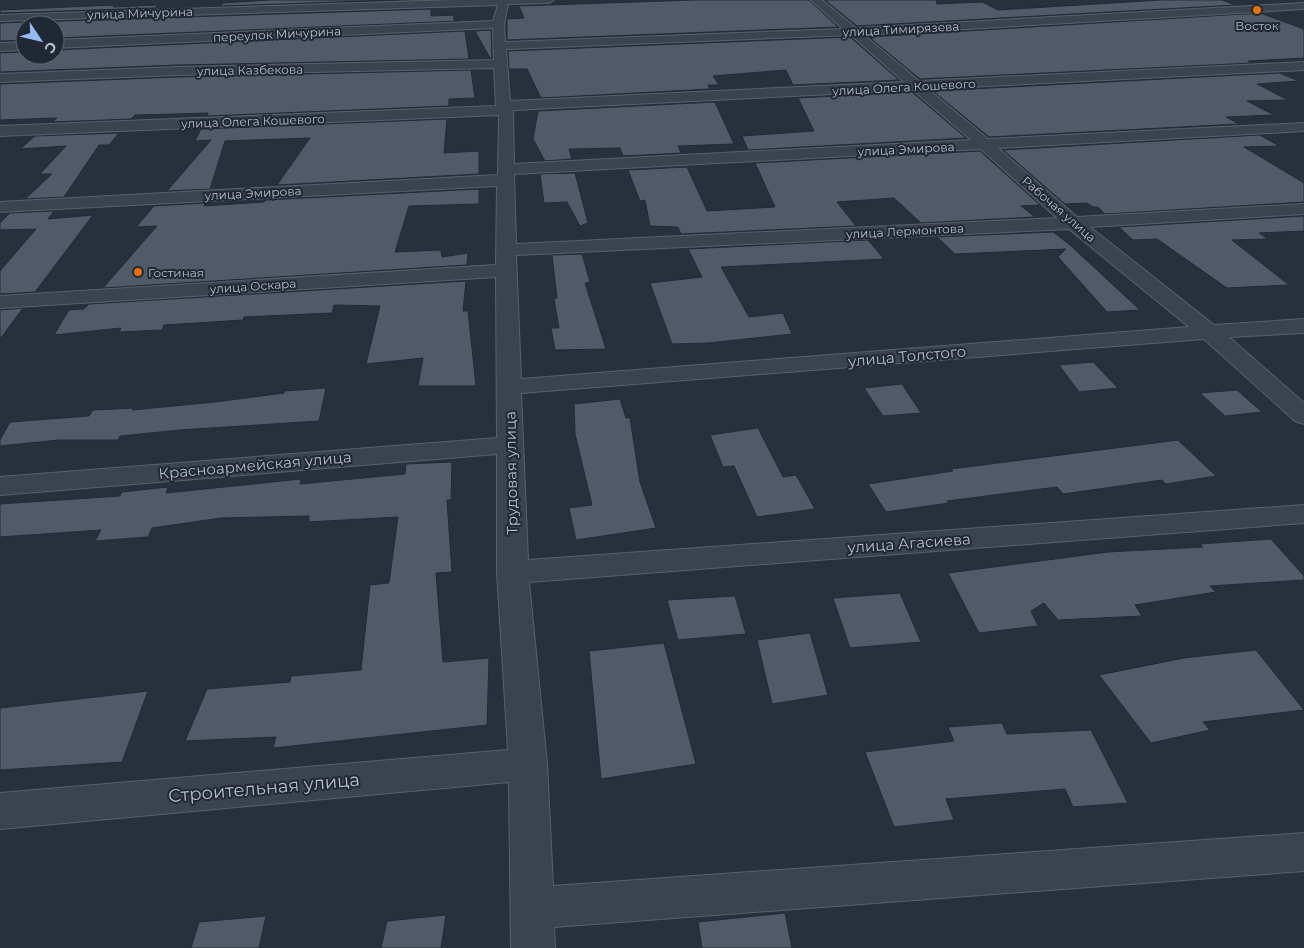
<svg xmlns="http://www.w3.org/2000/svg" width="1304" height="948" viewBox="0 0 1304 948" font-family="Montserrat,sans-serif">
<rect width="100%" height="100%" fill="#27313e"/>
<!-- building -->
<path fill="#515a69" stroke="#222a35" d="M270 0H396L220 6 223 3Z
M694 0H809L838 27 507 40V19L524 18 519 6Z
M825 0H936L937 4 982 2 998 10 1161 0H1222L1236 5 857 26Z
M114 5 113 7 158 5 155 8 0 13V10Z
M431 9V16L454 15V21H460L55 38V25H25V40L0 41V23Z
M1260 13 1304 29V58L1248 61 1252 63 920 79 869 37Z
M491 30 492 58H490L475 31Z
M465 31 469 59 178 65 0 72V53L25 52V55H55V50Z
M850 37 899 80 793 85 786 70 713 76 719 85H708L710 89 541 98 527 69H509L508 51Z
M471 70 475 98 449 99V106L207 116 208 113 135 115 131 119 52 122 57 118 0 120V84L178 77Z
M1279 73 1299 81 1257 84 1288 100 1247 101 1274 115 1226 117 1239 124 989 137 933 91Z
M912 92 966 138 748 150 742 136 814 131 798 98Z
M715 102 734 144 678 146 681 153 623 156 620 148 569 149 572 159 545 161 533 139 538 111Z
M447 119 444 153 479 151V174L277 185 310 138 225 141 210 189 167 191 211 140 195 141 201 129Z
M119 133 109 145H99L64 197 25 199 52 174H40L66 146 20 149 35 136Z
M1260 135 1279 146 1244 147 1304 183V202L1105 214 1098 207H1093L1087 203 1065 204 1003 150Z
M980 151 1040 205 1021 206 1035 217 921 223 894 198 837 202 856 226 681 234 678 227 650 226 645 200 640 201 628 170 687 167 707 211 775 207 755 163Z
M575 173 588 223 580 226 567 202 544 203 540 174Z
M479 189V204L409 206 395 252 441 250 442 257 468 253 467 265 103 288 157 226 136 227 154 206 205 203 204 206 264 202 266 200Z
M54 211 48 219 93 215 35 292 0 294V271L36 229 0 230V223L10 213Z
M1304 216V231L1259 233 1268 239 1232 240 1289 285 1227 288 1157 239 1133 240 1119 227Z
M1053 232 1070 245 1140 310 1107 312 1058 257 1066 249 955 254 937 237Z
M868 240 884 259 721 267 749 317 783 313 792 334 708 343 672 344 650 283 702 277 688 249Z
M582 254 590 282 585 283 606 349 555 350 551 328H559L554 299 557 298 552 255Z
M466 281 463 311H468L476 386H418L423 358 366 364 380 306 334 305 332 313 244 317 243 320 164 325 162 330 119 332 121 328 54 335 69 310 84 309 89 304Z
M23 308 0 339V310Z
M1093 362 1118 388 1079 392 1059 365Z
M902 384 921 413 883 416 864 388Z
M326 388 319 421 180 430 120 436 118 440H59L0 446V440L10 422 89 416 93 410 134 408 132 410 215 402 284 393 285 391Z
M1237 390 1262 412 1225 416 1200 393Z
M620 399 626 418H630L640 482 656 528 576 540 569 508 592 505 575 434 574 404Z
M758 428 783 477 796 475 815 509 757 517 734 466 723 467 710 435Z
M1178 440 1216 476 1166 484 1162 480 1063 494 1057 487 947 501 949 503 886 512 868 484 953 471 951 469Z
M452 462 451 500H447L452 572 436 573 443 662 489 658 487 725 273 748 276 737 185 741 207 689 290 682 291 676 361 670 370 585 389 583 398 517 309 522V516L221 518 152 528 148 537 95 541 101 530 0 537V504L120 496 122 492 168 487 166 493 301 479 300 484 405 474 406 464Z
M1271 539 1304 576V580L1210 586 1216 592 1135 605 1142 616 1058 620 1044 603 1031 611 1038 626 979 633 948 573 1108 552 1203 547 1200 544Z
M900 593 921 642 850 648 833 598Z
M735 596 746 634 678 640 667 600Z
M810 633 828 695 772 704 757 640Z
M664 643 696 764 601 779 589 651Z
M1256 650 1304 710 1203 722 1210 730 1151 743 1099 675 1184 658Z
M148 691 122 762 0 770V708Z
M1002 723 1007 734 1091 730 1128 803 1073 807 1065 789 946 799 954 820 894 827 865 752 954 741 948 727Z
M785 913 792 948H702L698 922Z
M446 915 441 948H381L387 921Z
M266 916 259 948H191L199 922Z"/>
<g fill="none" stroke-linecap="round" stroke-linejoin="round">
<!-- minor casing -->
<g stroke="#59616c" stroke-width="2">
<path id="minor" d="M453 0H554L549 3 508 4 504 24 505 42 843 29 811 0H822L856 28 1304 3V9L864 35 919 81 1304 62V70L928 89 988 139 1304 123V131L998 148 1077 217 1304 204V214L1090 227 1214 325 1304 319V333L1229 337 1304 403V424L1295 421 1204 339 521 393 528 560 1304 505V523L529 582 547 764 553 886 1304 833V871L554 927 555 948H511L509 782 0 829V793L508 750 497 572V454L0 495V477L497 438 496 277 0 308V296L496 265 497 186 0 212V202L498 175 499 115 0 136V126L496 106 494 68 178 75 0 82V74L178 67 494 60 493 28 55 48V40L493 21 498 5 0 21V15ZM851 35 904 82 510 101 506 49ZM913 90 971 140 514 164 513 110ZM981 149 1057 218 516 244 514 174ZM1069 229 1189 327 521 379 516 255Z
M25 42V50L0 51V43Z"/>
</g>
<!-- minor -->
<use href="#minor" fill="#3b434e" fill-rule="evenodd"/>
</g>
<!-- markers -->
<g fill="#e8710a" stroke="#202833" stroke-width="2">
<circle cx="1257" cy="10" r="5"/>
<circle cx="138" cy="272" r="5"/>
</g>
<g text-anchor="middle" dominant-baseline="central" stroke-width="4" stroke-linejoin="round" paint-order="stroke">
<!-- far-street labels -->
<g font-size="12" fill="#b8bec9" stroke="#202833">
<text transform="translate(140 13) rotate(-2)">улица Мичурина</text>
<text transform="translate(901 29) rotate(-3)">улица Тимирязева</text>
<text transform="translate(277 34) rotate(-3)">переулок Мичурина</text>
<text transform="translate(250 70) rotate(-1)">улица Казбекова</text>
<text transform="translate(904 87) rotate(-3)">улица Олега Кошевого</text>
<text transform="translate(253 121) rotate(-2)">улица Олега Кошевого</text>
<text transform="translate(906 149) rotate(-3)">улица Эмирова</text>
<text transform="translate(253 193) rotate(-3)">улица Эмирова</text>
<text transform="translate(1059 209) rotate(41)">Рабочая улица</text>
<text transform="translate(905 231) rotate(-3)">улица Лермонтова</text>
<text transform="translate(253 286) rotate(-4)">улица Оскара</text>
</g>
<!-- far-poi labels -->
<g font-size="12" fill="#b8bec9" stroke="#202833">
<text x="1257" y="25">Восток</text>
<text x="148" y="272" text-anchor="start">Гостиная</text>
</g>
<!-- street labels -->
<g font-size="15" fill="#b8bec9" stroke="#202833">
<text transform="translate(907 356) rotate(-5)">улица Толстого</text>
<text transform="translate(255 465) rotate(-5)">Красноармейская улица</text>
<text transform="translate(511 473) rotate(-91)">Трудовая улица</text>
<text transform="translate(909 543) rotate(-4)">улица Агасиева</text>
</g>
<!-- near-street labels -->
<g font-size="18" fill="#b8bec9" stroke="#202833">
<text transform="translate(264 788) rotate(-5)">Строительная улица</text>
</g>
</g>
<!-- north arrow -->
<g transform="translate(40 40) rotate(125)"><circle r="24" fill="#202833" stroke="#5d646f"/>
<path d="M0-4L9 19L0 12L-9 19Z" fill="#96b9f0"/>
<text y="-8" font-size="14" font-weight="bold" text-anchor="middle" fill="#b8bec9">С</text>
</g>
</svg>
